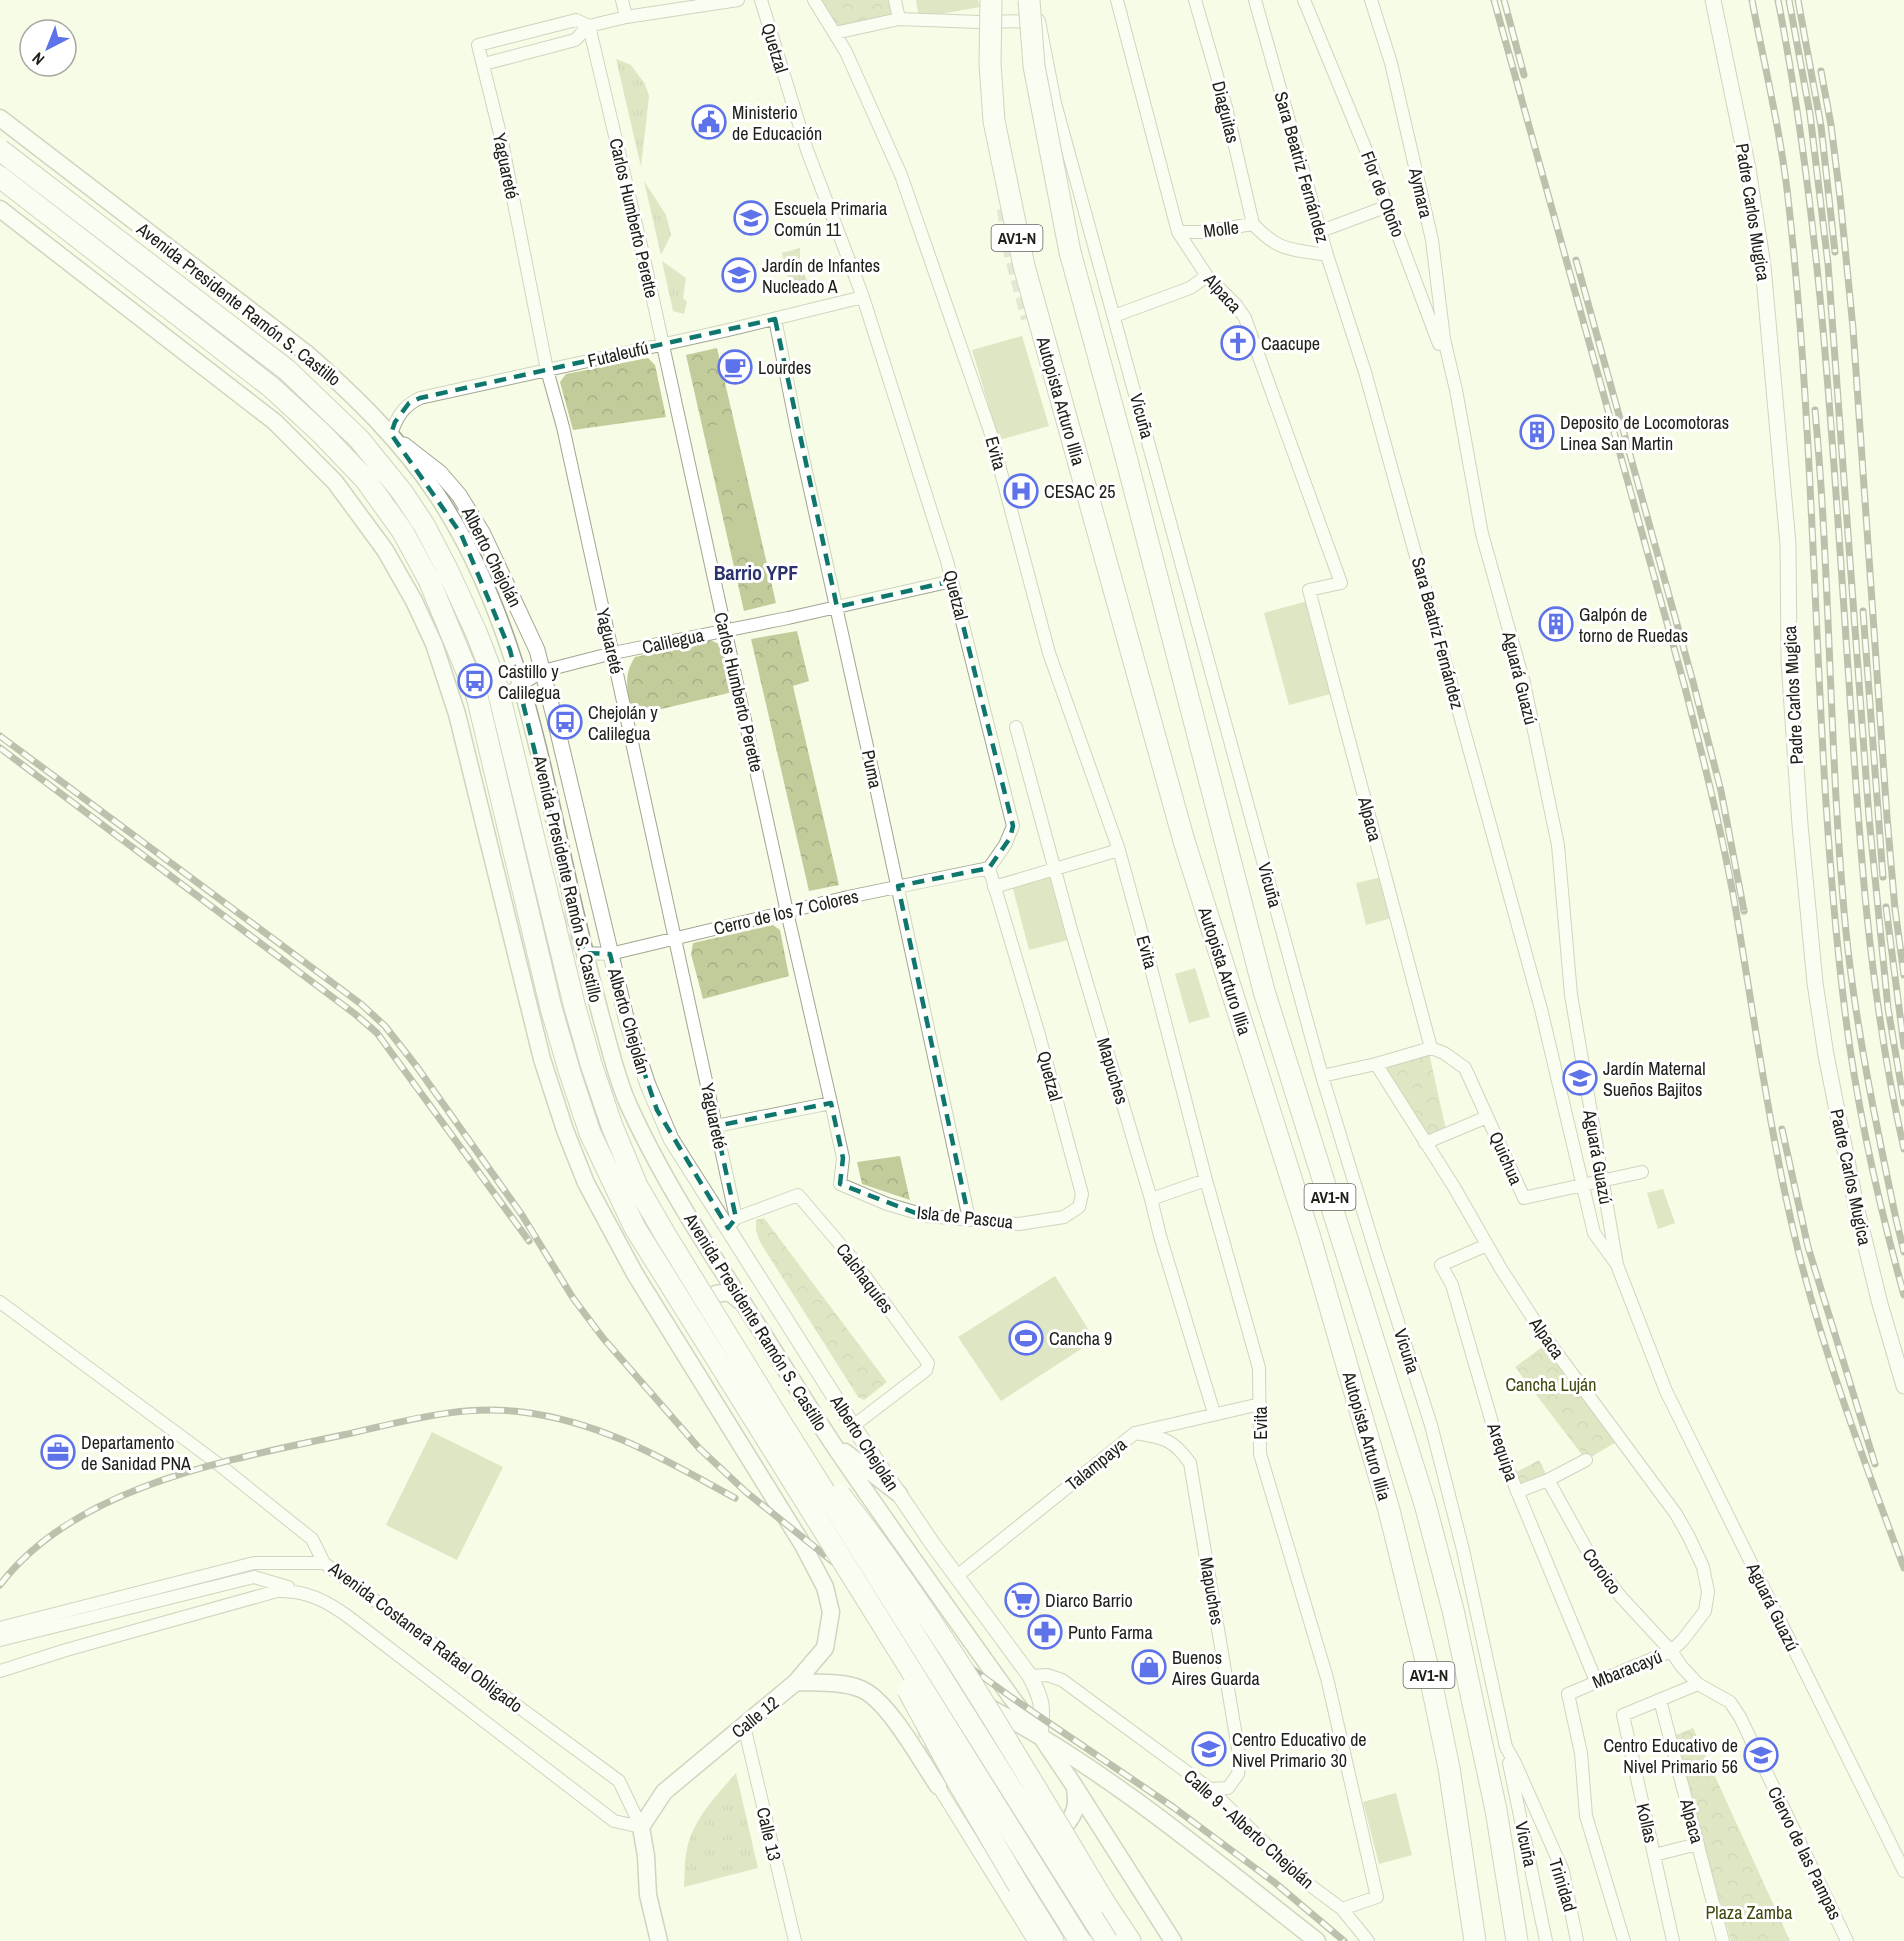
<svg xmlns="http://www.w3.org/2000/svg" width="1904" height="1941" viewBox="0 0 1904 1941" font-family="'Archivo Narrow',sans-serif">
<defs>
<pattern id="grass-tufts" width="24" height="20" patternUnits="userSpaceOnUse" patternTransform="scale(1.5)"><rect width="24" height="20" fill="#c2cc9b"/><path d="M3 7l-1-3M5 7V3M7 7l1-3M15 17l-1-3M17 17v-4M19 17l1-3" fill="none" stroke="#a6af85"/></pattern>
<pattern id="park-crowns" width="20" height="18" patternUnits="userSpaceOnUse" patternTransform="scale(1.5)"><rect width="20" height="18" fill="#c2cc9b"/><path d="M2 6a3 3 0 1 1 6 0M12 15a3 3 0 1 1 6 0" fill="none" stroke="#a6af85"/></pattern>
</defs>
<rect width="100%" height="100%" fill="#f6fce5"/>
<!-- grass -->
<path fill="url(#grass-tufts)" d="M616 59 631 65 645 84 649 96 641 167Z
M644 181 666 215 671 235 661 255Z
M800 248V266L812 290 792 295 782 253Z
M662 261 686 278 683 298 687 302 684 314 673 311Z
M736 1773 758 1868 684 1887C685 1875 684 1861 687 1849 693 1819 717 1795 736 1773Z"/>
<!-- park -->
<path fill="url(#park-crowns)" d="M818 0H892L896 17 836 30Z
M717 348 776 603 744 611 686 355Z
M648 358 655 365 666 417 573 430 560 382 566 374Z
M797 631 809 681 793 686 839 885 809 891 751 639Z
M711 640 722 646 733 692 632 716C628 695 622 676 635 657Z
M773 925 780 930 789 976 703 999 691 954 693 943Z
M1429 1053 1446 1130 1427 1138 1384 1068Z
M900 1156 910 1200 862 1184 857 1162Z
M764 1218 887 1382 864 1400 858 1397 760 1242 756 1231V1220Z
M1545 1345 1618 1441 1586 1460 1515 1367Z
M1539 1460 1547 1476 1521 1488 1515 1473Z
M1693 1728 1790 1941H1731L1673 1736Z"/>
<!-- pitch -->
<path fill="#c2cc9b" d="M916 0H978L980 7 919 18Z
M1022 336 1049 426 999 440 972 350Z
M733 421 747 478 721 484 707 427Z
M753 516 761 550 738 555 730 521Z
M1308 601 1334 693 1289 705 1264 613Z
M1051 875 1068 940 1029 950 1012 885Z
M1382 877 1392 918 1366 925 1356 883Z
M1195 968 1210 1017 1189 1023 1175 974Z
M1663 1189 1675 1223 1658 1229 1647 1193Z
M1055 1276 1095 1340 1001 1401 958 1337Z
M432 1432 503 1467 457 1560 386 1525Z
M1396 1793 1412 1855 1379 1864 1363 1802Z"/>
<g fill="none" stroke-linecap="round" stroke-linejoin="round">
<!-- minor-tunnel -->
<path stroke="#cbd0bc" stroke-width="12" stroke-dasharray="12 6" stroke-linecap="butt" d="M1003 209 1009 251 1027 319"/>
<!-- secondary-tunnel -->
<path stroke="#cbd0bc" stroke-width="16" stroke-dasharray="16 8" stroke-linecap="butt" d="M110 247 282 381 331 427 374 473 414 530 432 561
M451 601 482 679 529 863
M562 912 567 932 584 953
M571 1031 581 1070 600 1123
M631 1194 667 1261
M932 1760C929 1745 923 1728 924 1714 925 1707 929 1702 934 1698 952 1687 970 1697 987 1706"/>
<!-- minor casing -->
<g stroke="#a1a691" stroke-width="14">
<path id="minor" d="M622 0 626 17
M738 0 626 17 589 26 643 254 787 912 831 1103 843 1158 840 1184 887 1204 928 1216 1019 1224 1064 1217 1079 1207 1082 1194 1039 1035 989 868 1005 845 1013 826 947 561 863 297 807 150 761 0
M814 0 846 52 901 175 990 431 1049 653 1119 850 1145 945 1206 1180 1259 1368 1260 1454 1327 1678 1377 1897 1342 1909
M895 0 899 19
M1117 0 1178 232 1207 276 1236 305 1245 318 1341 583 1309 590 1431 1048
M1195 0 1226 107 1253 224
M1255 0 1327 255 1365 372 1541 1009 1594 1233 1615 1262
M1304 0 1366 150 1439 344
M1371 0 1391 63 1432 240 1444 339 1456 390 1482 534 1524 683 1558 845 1571 995 1617 1265 1666 1391 1904 1871
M835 33 899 19 979 22 1039 21 1055 103 1322 1076 1375 1250 1431 1425 1463 1550 1506 1747 1515 1763 1563 1871 1577 1941
M484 64 575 40 589 26 576 20 478 45 502 142 547 370 563 427 736 1218
M1321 231 1388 206
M1178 232H1202L1253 224C1279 252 1291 249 1327 255
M1114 316 1190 288 1207 276
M775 319 798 435 874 778 969 1219
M391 434C397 417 403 406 420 398L724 331 863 297
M506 694 543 671 613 653 788 618 952 581
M1016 727 1072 933 1151 1199 1160 1236 1214 1413
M994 887 1119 850
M584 953 610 954 848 897 989 868
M1376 1064 1454 1187 1501 1269 1545 1337 1676 1514 1689 1537 1703 1567 1708 1592 1705 1611 1682 1641 1671 1651 1568 1694 1581 1753 1586 1816 1624 1941
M1322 1076 1376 1064 1431 1048 1444 1053 1465 1068 1524 1198 1642 1172
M716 1126 831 1103
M1425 1143 1487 1117
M1151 1199 1206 1180
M731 1224 736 1218 798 1195 851 1257 928 1363 926 1370 921 1374 853 1426
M1487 1245 1441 1265 1452 1285 1500 1450 1596 1681
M0 1302 217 1463 312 1539 324 1563 619 1781 641 1827
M1135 1433C1163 1438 1172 1438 1190 1463L1240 1760 1238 1774 1228 1788 1210 1789
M1548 1480 1593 1561 1621 1597 1671 1651 1682 1667 1698 1684 1730 1702 1740 1717 1847 1941
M1517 1492 1548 1480 1586 1460
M957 1576 1135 1433 1260 1404
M0 1628 254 1563H324
M0 1640 254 1577 288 1587
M0 1671 66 1650 277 1591C306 1590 327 1601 350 1618L614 1821 641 1827
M1030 1676 1047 1675 1062 1680 1210 1789 1299 1877 1342 1909 1368 1941
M1660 1700 1723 1941
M744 1726 795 1941
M1509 1763 1546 1941
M938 1786 1034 1941
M1654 1855 1698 1844
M1673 1941 1623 1715 1698 1684"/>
</g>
<!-- tertiary casing -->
<g stroke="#a1a691" stroke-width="17">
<path id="tertiary" d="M1713 0 1748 169 1763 266 1788 544 1789 661 1800 825 1815 983 1826 1055 1856 1206 1880 1304 1904 1386
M404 445 440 473 459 495 483 534 537 650 556 724 627 1022 648 1085 671 1139 853 1426 932 1543 1030 1676C1043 1701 1043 1707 1040 1735"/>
</g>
<!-- secondary casing -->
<g stroke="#a1a691" stroke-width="19">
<path id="secondary" d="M0 118 306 353C355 396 401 441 437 495 519 619 542 770 575 912 584 950 593 987 603 1024 611 1052 617 1080 629 1106 664 1183 712 1255 758 1326 783 1365 807 1405 833 1444 891 1529 951 1613 1011 1697L1040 1735 1075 1787 1173 1941
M0 209 275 422 335 482 385 550 414 601 434 644 457 714 542 1059 565 1130 586 1183 635 1274 803 1545 825 1587 831 1612 825 1648 796 1682 664 1792 641 1827 646 1856 648 1895 659 1941
M716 1294 729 1292 740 1301
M845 1452 899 1494
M796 1682C817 1683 842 1681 861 1689 888 1700 921 1761 938 1786
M992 1709C1110 1772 1212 1859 1317 1941
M1067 1823C1077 1812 1077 1801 1075 1788"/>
</g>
<!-- motorway casing -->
<g stroke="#a1a691" stroke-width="23">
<path id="motorway" d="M1126 457 1264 991 1425 1504 1453 1610 1496 1810 1517 1941
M1081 471 1184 841 1310 1238 1389 1510 1431 1681 1449 1768 1475 1941
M1019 1886 1053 1941
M1104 1902 1130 1941"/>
</g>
<!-- minor -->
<use href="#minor" stroke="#fff" stroke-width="12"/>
<!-- tertiary -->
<use href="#tertiary" stroke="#fff" stroke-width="15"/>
<!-- secondary -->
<use href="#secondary" stroke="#fff" stroke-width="16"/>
<!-- motorway -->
<use href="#motorway" stroke="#fff" stroke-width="21"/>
<!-- rail casing -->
<g stroke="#777b6c" stroke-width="7">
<path id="rail" d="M1494 0 1684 684C1702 754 1720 824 1733 894 1754 1013 1769 1133 1798 1250 1825 1358 1865 1464 1904 1568
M1504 0 1524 75
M1752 0C1765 69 1782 137 1789 207 1819 474 1812 745 1845 1012 1857 1108 1878 1202 1904 1295
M1778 0C1822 225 1833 454 1849 682 1859 838 1869 996 1904 1149
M1789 0 1810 114 1828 264 1869 817 1888 1008 1904 1103
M1798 0 1821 126 1835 252
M1821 71 1831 125 1840 197 1853 328 1887 817 1895 909 1904 975
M1576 260 1693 682 1721 791 1744 911
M1815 410C1831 583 1829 758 1846 932 1856 1029 1876 1124 1896 1219L1904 1252
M1863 611 1883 877
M0 736 361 1004 385 1026 417 1067 522 1215 573 1298 603 1338 699 1448 746 1492 922 1633 1011 1697 1173 1807 1274 1882 1344 1941
M0 748 355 1014 377 1033 529 1241
M1886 907 1904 1046
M1782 1129 1808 1247 1875 1464
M0 1585C75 1486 228 1460 343 1435 402 1422 460 1404 522 1412 603 1422 665 1460 735 1498"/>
</g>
<!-- rail -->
<use href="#rail" stroke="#fff" stroke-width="4.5" stroke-dasharray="14" stroke-linecap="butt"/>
<!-- motorway-bridge casing -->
<g stroke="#a1a691" stroke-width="23" stroke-linecap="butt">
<path id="motorway-bridge" d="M991 0 990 64 994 121 1024 266 1081 471
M1029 0 1034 66 1070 252 1126 457
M0 150 287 370 359 439 402 492 424 525 446 567 476 632 497 686 574 1004 591 1064 612 1126 637 1186 666 1236 773 1410 1107 1941
M0 177 271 387 321 433 365 479 403 532 429 580 477 696 551 1008 570 1073 590 1133 635 1228 1080 1941
M840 1495C940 1622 1021 1764 1104 1902
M908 1690 958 1782 1019 1886"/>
</g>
<!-- motorway-bridge -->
<use href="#motorway-bridge" stroke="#fff" stroke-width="21"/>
</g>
<!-- marked area -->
<path d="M0 0H1904V1941H0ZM775 319 837 607 952 581 1013 826 1010 838 989 868 898 886 969 1219 918 1214 840 1184 843 1158 831 1103 716 1126 736 1218 728 1228 657 1110 627 1022 610 954 584 953 510 650 461 534 391 434 395 422 409 403 420 398Z" fill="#f6fce5" fill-opacity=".55" fill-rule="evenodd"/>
<path fill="none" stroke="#0f766e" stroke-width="4.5" stroke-dasharray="12 8" stroke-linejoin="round" d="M775 319 837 607 952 581 1013 826 1010 838 989 868 898 886 969 1219 918 1214 840 1184 843 1158 831 1103 716 1126 736 1218 728 1228 657 1110 627 1022 610 954 584 953 510 650 461 534 391 434 395 422 409 403 420 398Z"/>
<!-- icons -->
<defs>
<g id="civic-ring" transform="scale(1.725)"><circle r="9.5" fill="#fff" stroke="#5e72e9" stroke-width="1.5"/><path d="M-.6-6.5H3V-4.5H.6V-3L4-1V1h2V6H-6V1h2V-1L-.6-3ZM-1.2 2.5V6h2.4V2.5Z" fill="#5e72e9"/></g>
<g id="school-ring" transform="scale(1.725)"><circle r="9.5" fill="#fff" stroke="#5e72e9" stroke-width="1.5"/><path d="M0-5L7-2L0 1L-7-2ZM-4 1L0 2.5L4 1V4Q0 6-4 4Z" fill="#5e72e9"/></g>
<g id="church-ring" transform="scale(1.725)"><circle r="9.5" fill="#fff" stroke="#5e72e9" stroke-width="1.5"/><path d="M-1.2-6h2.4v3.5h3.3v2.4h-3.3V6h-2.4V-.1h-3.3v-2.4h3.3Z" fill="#5e72e9"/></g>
<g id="cafe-ring" transform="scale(1.725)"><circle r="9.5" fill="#fff" stroke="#5e72e9" stroke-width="1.5"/><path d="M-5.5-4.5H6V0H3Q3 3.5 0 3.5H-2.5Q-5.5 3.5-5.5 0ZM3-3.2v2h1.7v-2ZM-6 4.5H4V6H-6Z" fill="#5e72e9"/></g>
<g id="building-ring" transform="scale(1.725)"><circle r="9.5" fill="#fff" stroke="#5e72e9" stroke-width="1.5"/><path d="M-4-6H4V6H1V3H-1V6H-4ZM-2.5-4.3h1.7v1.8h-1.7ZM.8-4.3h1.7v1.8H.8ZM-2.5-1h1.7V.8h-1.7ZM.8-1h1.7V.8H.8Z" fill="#5e72e9"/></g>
<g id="hospital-ring" transform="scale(1.725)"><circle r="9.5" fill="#fff" stroke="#5e72e9" stroke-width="1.5"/><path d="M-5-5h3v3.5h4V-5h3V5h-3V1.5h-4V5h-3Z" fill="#5e72e9"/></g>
<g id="bus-ring" transform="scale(1.725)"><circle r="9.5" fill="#fff" stroke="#5e72e9" stroke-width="1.5"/><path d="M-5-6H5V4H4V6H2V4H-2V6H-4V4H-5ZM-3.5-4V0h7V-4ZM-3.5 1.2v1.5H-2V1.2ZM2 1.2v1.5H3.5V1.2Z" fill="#5e72e9"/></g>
<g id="stadium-ring" transform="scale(1.725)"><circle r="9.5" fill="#fff" stroke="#5e72e9" stroke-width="1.5"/><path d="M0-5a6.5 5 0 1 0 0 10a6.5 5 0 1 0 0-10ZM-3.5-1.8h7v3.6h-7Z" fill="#5e72e9"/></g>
<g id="office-ring" transform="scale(1.725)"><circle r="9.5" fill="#fff" stroke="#5e72e9" stroke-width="1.5"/><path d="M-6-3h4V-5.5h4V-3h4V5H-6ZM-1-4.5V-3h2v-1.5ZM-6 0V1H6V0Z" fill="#5e72e9"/></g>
<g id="supermarket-ring" transform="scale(1.725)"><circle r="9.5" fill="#fff" stroke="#5e72e9" stroke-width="1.5"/><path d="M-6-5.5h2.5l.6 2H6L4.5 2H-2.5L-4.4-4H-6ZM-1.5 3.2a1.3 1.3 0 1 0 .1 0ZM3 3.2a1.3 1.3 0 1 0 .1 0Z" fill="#5e72e9"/></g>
<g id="pharmacy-ring" transform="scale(1.725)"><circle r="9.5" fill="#fff" stroke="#5e72e9" stroke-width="1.5"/><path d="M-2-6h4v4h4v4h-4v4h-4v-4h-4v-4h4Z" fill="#5e72e9"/></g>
<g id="shop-ring" transform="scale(1.725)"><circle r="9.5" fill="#fff" stroke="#5e72e9" stroke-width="1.5"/><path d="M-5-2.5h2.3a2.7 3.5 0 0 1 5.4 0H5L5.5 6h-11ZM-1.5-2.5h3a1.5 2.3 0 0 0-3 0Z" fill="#5e72e9"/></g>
</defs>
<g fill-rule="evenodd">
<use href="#civic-ring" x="709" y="122"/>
<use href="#school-ring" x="751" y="218"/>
<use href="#school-ring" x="739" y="275"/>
<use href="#church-ring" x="1238" y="343"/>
<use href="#cafe-ring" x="735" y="367"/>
<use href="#building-ring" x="1537" y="432"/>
<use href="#hospital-ring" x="1021" y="491"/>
<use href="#building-ring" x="1556" y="624"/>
<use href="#bus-ring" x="475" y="681"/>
<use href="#bus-ring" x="565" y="722"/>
<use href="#school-ring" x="1580" y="1078"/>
<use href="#stadium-ring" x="1026" y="1338"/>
<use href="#office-ring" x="58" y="1452"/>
<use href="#supermarket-ring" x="1022" y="1600"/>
<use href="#pharmacy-ring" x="1045" y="1632"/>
<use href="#shop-ring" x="1149" y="1667"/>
<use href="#school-ring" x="1209" y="1749"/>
<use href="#school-ring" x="1761" y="1755"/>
</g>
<g text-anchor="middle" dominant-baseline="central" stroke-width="6" stroke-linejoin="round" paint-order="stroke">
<!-- shield labels -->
<g fill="#fff" stroke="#63645f" stroke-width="1.5">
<rect x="991.5" y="225" width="51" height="26" rx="4.5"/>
<rect x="1304.5" y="1184" width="51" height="26" rx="4.5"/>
<rect x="1403.5" y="1662" width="51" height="26" rx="4.5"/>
</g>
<g font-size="16" font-weight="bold" fill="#20221a">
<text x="1017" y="238">AV1-N</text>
<text x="1330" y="1197">AV1-N</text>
<text x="1429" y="1675">AV1-N</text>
</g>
<!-- street labels -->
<g font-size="18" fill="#20221a" stroke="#fff">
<text transform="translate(775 48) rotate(73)">Quetzal</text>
<text transform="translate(1226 112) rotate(76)">Diaguitas</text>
<text transform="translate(506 166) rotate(78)">Yaguareté</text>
<text transform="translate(1302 167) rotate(74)">Sara Beatriz Fernández</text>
<text transform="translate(1421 193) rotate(77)">Aymara</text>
<text transform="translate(1383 194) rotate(69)">Flor de Otoño</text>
<text transform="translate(1753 212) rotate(81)">Padre Carlos Mugica</text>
<text transform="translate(634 218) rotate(77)">Carlos Humberto Perette</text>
<text transform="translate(1221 229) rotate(-7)">Molle</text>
<text transform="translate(1223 293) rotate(48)">Alpaca</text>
<text transform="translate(239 304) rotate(38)">Avenida Presidente Ramón S. Castillo</text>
<text transform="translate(618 354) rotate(-13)">Futaleufú</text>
<text transform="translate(1061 401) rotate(74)">Autopista Arturo Illia</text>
<text transform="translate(1142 416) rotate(75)">Vicuña</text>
<text transform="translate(996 453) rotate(75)">Evita</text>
<text transform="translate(492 557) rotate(63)">Alberto Chejolán</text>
<text transform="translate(956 595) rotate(76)">Quetzal</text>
<text transform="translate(1438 633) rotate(75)">Sara Beatriz Fernández</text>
<text transform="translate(610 641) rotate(77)">Yaguareté</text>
<text transform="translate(673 641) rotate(-12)">Calilegua</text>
<text transform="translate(1520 678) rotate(76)">Aguará Guazú</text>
<text transform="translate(739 692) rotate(77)">Carlos Humberto Perette</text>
<text transform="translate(1793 695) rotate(-93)">Padre Carlos Mugica</text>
<text transform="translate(872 769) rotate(78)">Puma</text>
<text transform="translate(1370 819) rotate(75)">Alpaca</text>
<text transform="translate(568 879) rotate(77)">Avenida Presidente Ramón S. Castillo</text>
<text transform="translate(1270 885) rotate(75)">Vicuña</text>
<text transform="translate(786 912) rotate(-13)">Cerro de los 7 Colores</text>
<text transform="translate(1147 952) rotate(75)">Evita</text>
<text transform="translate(1225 971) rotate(72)">Autopista Arturo Illia</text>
<text transform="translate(629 1021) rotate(74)">Alberto Chejolán</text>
<text transform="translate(1113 1071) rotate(73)">Mapuches</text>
<text transform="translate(1050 1076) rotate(75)">Quetzal</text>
<text transform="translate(714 1116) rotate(78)">Yaguareté</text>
<text transform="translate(1598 1157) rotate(80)">Aguará Guazú</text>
<text transform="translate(1506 1158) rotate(66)">Quichua</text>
<text transform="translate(1851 1177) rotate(78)">Padre Carlos Mugica</text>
<text transform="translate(965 1217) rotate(6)">Isla de Pascua</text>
<text transform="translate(865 1278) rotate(53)">Calchaquíes</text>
<text transform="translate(756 1322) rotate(58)">Avenida Presidente Ramón S. Castillo</text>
<text transform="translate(1547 1338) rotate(55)">Alpaca</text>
<text transform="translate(1407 1351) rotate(72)">Vicuña</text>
<text transform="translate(1260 1423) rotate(-90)">Evita</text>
<text transform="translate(1367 1436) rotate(74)">Autopista Arturo Illia</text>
<text transform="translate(865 1443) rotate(57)">Alberto Chejolán</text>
<text transform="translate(1503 1452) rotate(71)">Arequipa</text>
<text transform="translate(1096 1464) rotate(-39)">Talampaya</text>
<text transform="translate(1602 1571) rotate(54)">Coroico</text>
<text transform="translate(1212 1591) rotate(80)">Mapuches</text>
<text transform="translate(1773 1607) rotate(64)">Aguará Guazú</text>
<text transform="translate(426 1637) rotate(37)">Avenida Costanera Rafael Obligado</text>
<text transform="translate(1627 1669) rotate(-22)">Mbaracayú</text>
<text transform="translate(755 1717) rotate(-39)">Calle 12</text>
<text transform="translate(1692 1821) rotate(75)">Alpaca</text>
<text transform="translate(1647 1823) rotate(77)">Kollas</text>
<text transform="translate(1249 1829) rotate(42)">Calle 9 - Alberto Chejolán</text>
<text transform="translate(769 1834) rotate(77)">Calle 13</text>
<text transform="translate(1526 1844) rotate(78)">Vicuña</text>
<text transform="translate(1805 1853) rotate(64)">Ciervo de las Pampas</text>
<text transform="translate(1563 1885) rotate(73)">Trinidad</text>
</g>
<!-- poi labels -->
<g font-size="18" fill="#20221a" stroke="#fff" text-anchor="start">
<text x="732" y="112">Ministerio<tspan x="732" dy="21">de Educación</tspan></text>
<text x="774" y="208">Escuela Primaria<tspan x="774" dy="21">Común 11</tspan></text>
<text x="762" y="265">Jardín de Infantes<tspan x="762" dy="21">Nucleado A</tspan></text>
<text x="1261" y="343">Caacupe</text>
<text x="758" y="367">Lourdes</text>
<text x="1560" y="422">Deposito de Locomotoras<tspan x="1560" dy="21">Linea San Martin</tspan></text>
<text x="1044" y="491">CESAC 25</text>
<text x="1579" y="614">Galpón de<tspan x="1579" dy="21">torno de Ruedas</tspan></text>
<text x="498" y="671">Castillo y<tspan x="498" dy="21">Calilegua</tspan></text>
<text x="588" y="712">Chejolán y<tspan x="588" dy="21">Calilegua</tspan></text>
<text x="1603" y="1068">Jardín Maternal<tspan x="1603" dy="21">Sueños Bajitos</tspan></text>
<text x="1049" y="1338">Cancha 9</text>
<text x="81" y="1442">Departamento<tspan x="81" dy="21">de Sanidad PNA</tspan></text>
<text x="1045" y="1600">Diarco Barrio</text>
<text x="1068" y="1632">Punto Farma</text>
<text x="1172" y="1657">Buenos<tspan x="1172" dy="21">Aires Guarda</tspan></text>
<text x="1232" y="1739">Centro Educativo de<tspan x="1232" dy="21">Nivel Primario 30</tspan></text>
<text x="1738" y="1745" text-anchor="end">Centro Educativo de<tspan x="1738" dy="21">Nivel Primario 56</tspan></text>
</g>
<!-- park labels -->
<g font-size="18" fill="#40490d" stroke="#fff">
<text x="1551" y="1384">Cancha Luján</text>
<text x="1749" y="1912">Plaza Zamba</text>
</g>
<!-- neighbourhood labels -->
<g font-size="20" font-weight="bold" fill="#2a336d" stroke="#fff">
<text x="756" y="572">Barrio YPF</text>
</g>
</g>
<!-- north arrow -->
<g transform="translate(48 48) rotate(222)"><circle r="28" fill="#ffffff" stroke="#a6a7a3" stroke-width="1.5"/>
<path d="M0-4.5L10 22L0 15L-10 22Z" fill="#5e72e9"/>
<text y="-9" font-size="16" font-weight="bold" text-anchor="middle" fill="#20221a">N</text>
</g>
</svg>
